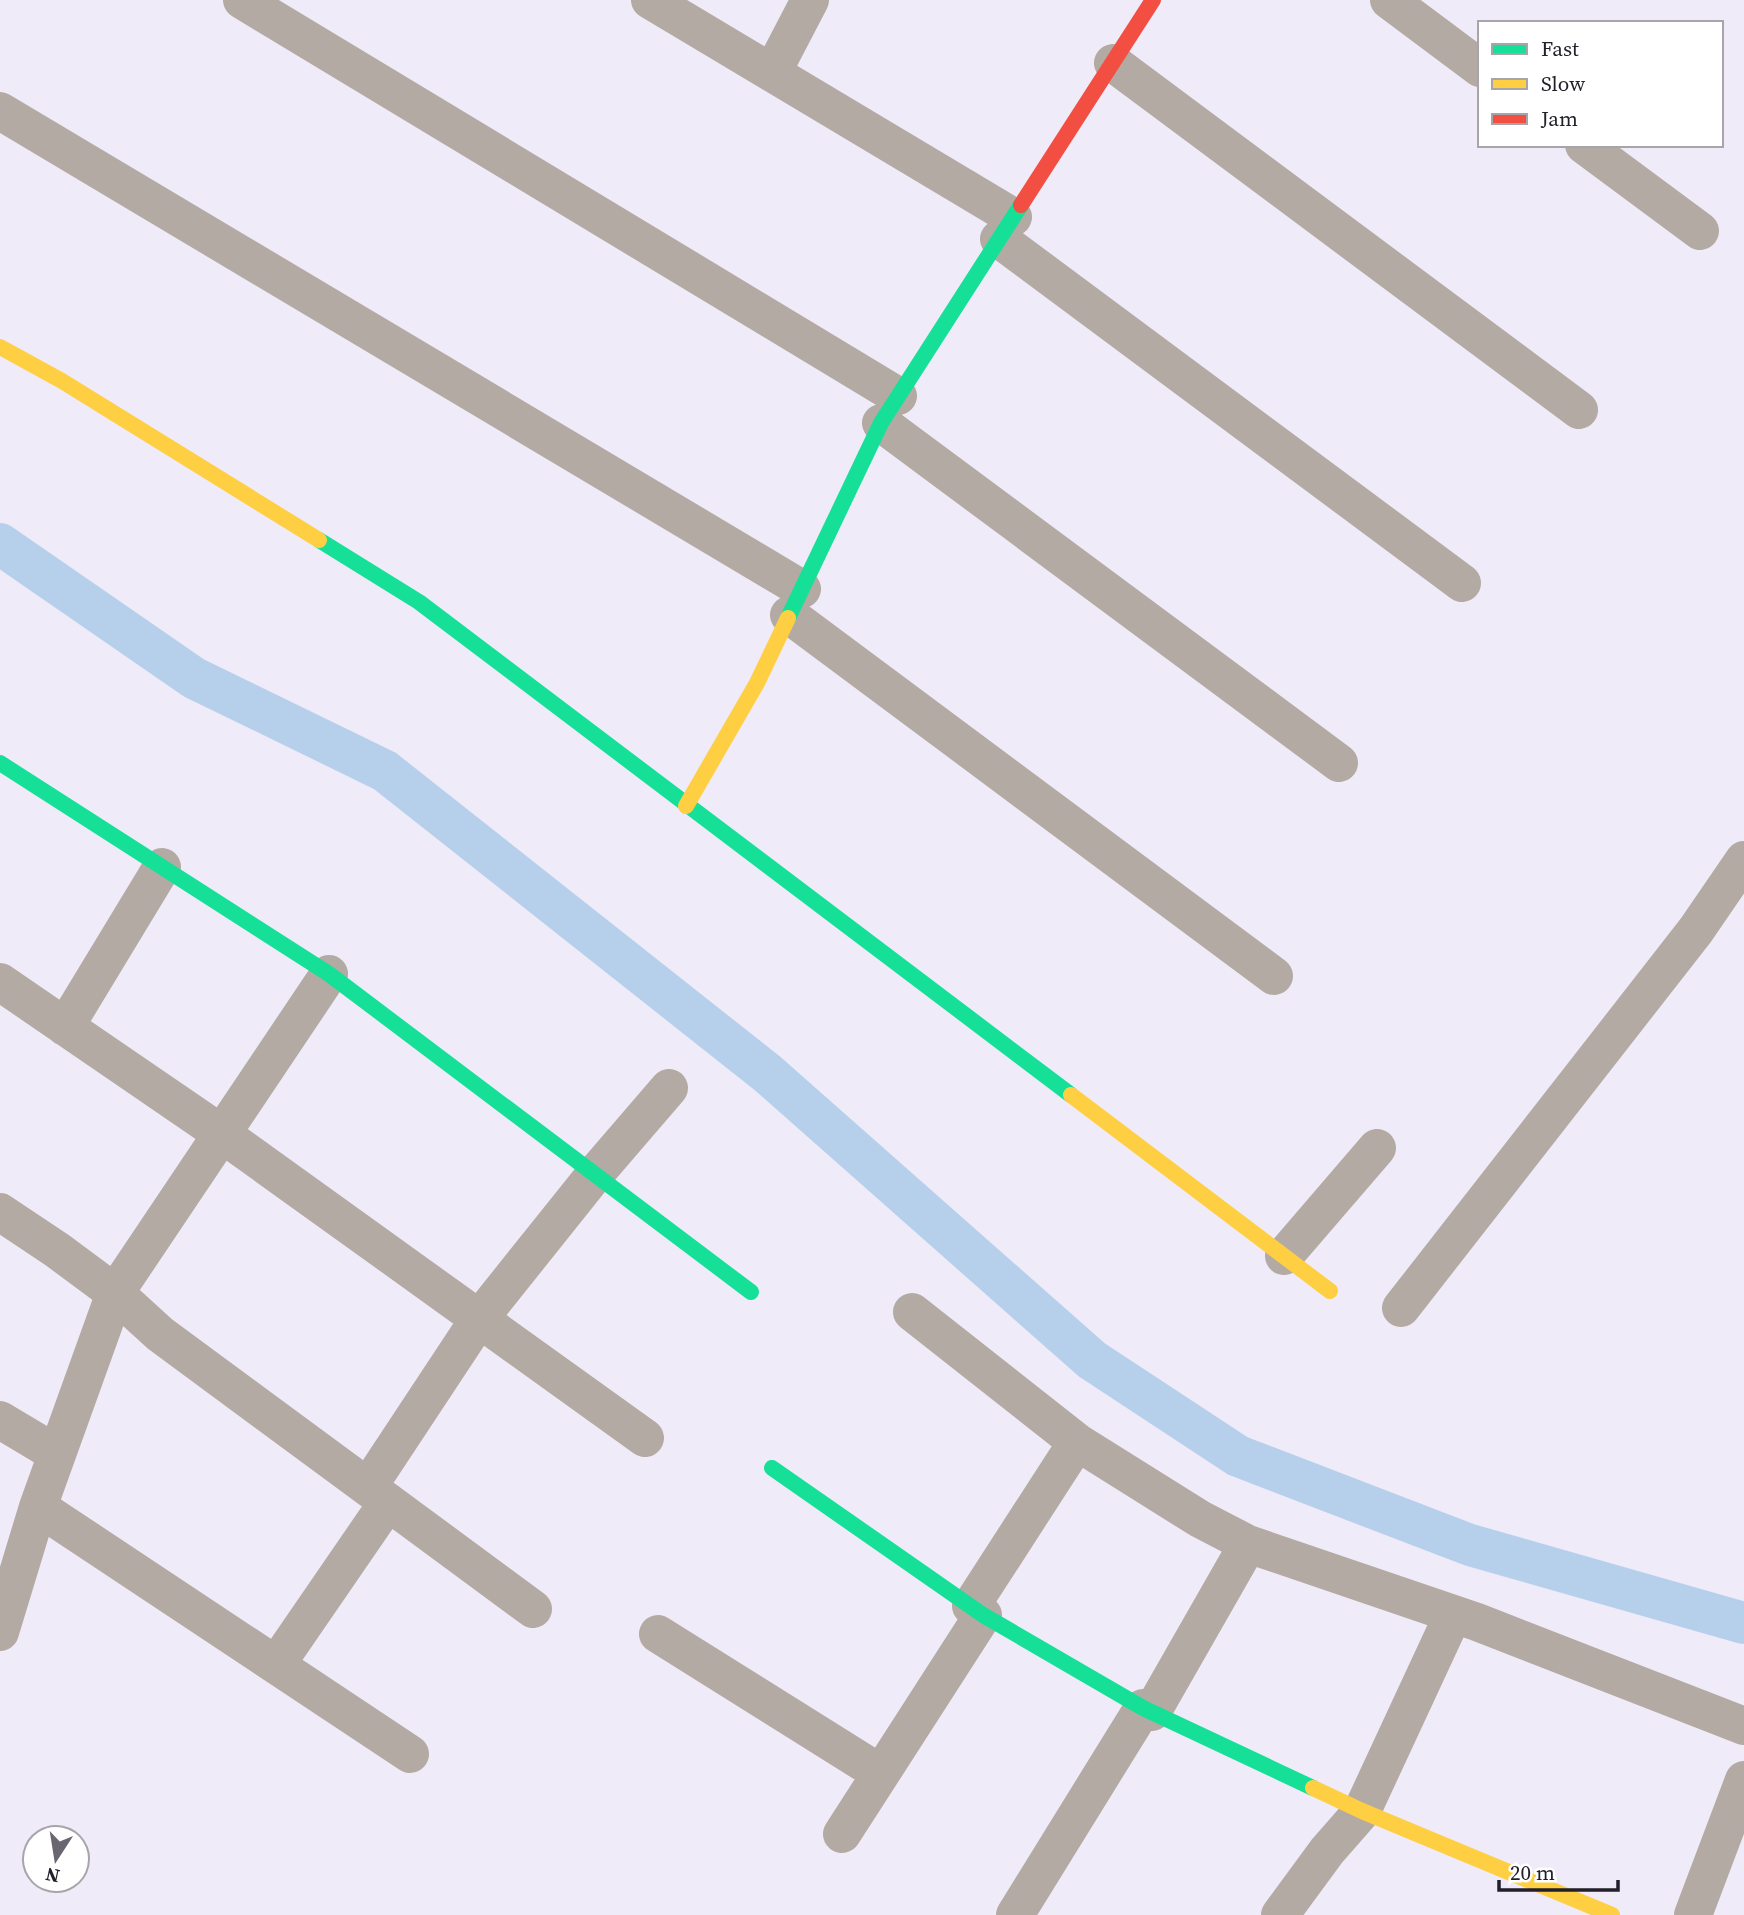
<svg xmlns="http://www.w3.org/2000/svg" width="1744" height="1915" viewBox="0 0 1744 1915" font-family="'Source Serif 4',serif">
<rect width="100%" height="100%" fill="#efebf8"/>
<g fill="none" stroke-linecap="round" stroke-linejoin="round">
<!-- canal -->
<path stroke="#b6d0ec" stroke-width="42" d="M0 544 194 678 385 771 767 1073 1092 1360 1238 1456 1470 1545 1744 1623"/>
<!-- street -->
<path stroke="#b4aaa4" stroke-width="38" d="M242 0 898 396
M650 0 1013 217
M1389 0 1480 68
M1113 63 1579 410
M772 73 810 0
M0 111 802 589
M1584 145 1700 231
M999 239 1462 583
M881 423 1339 763
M789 615 1274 976
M0 982 222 1134 645 1438
M65 1027 162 867
M0 1212 57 1250 115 1293 160 1334 533 1609
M1284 1256 1377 1148
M1401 1308 1696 930 1744 860
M912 1312 1077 1442 1200 1519 1248 1544 1477 1622 1744 1726
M0 1420 57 1454
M368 1487 479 1319 595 1174 669 1088
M38 1507 410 1754
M971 1606 1077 1442
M0 1632 38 1507 115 1293 329 974
M658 1634 880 1773
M276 1665 388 1502
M1152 1712 1248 1544
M842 1834 983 1615
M1015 1915 1143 1708
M1280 1915 1327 1851 1362 1811 1453 1615
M1693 1915 1744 1780"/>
<!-- fast -->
<path stroke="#16e098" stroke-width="16" d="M319 540 419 602 1071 1095
M788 618 881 423 1021 205
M0 763 329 974 751 1292
M772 1468 983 1615 1143 1708 1313 1788"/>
<!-- slow -->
<path stroke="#ffcf43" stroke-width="16" d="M0 347 62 381 319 540
M686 806 757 683 788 618
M1071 1095 1330 1291
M1313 1788 1362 1811 1612 1915"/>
<!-- jam -->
<path stroke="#f24e42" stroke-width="16" d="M1021 205 1153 0"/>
</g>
<!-- legend -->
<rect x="1478" y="21" width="245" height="126" fill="#ffffff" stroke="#a7a5a9" stroke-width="2"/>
<rect x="1492" y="44" width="35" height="10" fill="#16e098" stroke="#a7a5a9" stroke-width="2"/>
<text x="1541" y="56" font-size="21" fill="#221f28">Fast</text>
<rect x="1492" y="79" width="35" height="10" fill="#ffcf43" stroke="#a7a5a9" stroke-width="2"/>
<text x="1541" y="91" font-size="21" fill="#221f28">Slow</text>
<rect x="1492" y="114" width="35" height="10" fill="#f24e42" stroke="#a7a5a9" stroke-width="2"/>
<text x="1541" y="126" font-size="21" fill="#221f28">Jam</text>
<!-- north arrow -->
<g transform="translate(56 1859) rotate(192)"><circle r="33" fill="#ffffff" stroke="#a7a5a9" stroke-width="2"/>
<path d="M0-5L12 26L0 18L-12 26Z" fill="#6a6671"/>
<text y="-10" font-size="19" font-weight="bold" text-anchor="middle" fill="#221f28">N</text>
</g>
<!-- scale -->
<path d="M1499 1880v10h119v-10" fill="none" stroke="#221f28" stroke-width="3.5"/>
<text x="1510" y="1880" font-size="21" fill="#221f28" stroke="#ffffff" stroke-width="5" paint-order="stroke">20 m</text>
</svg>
